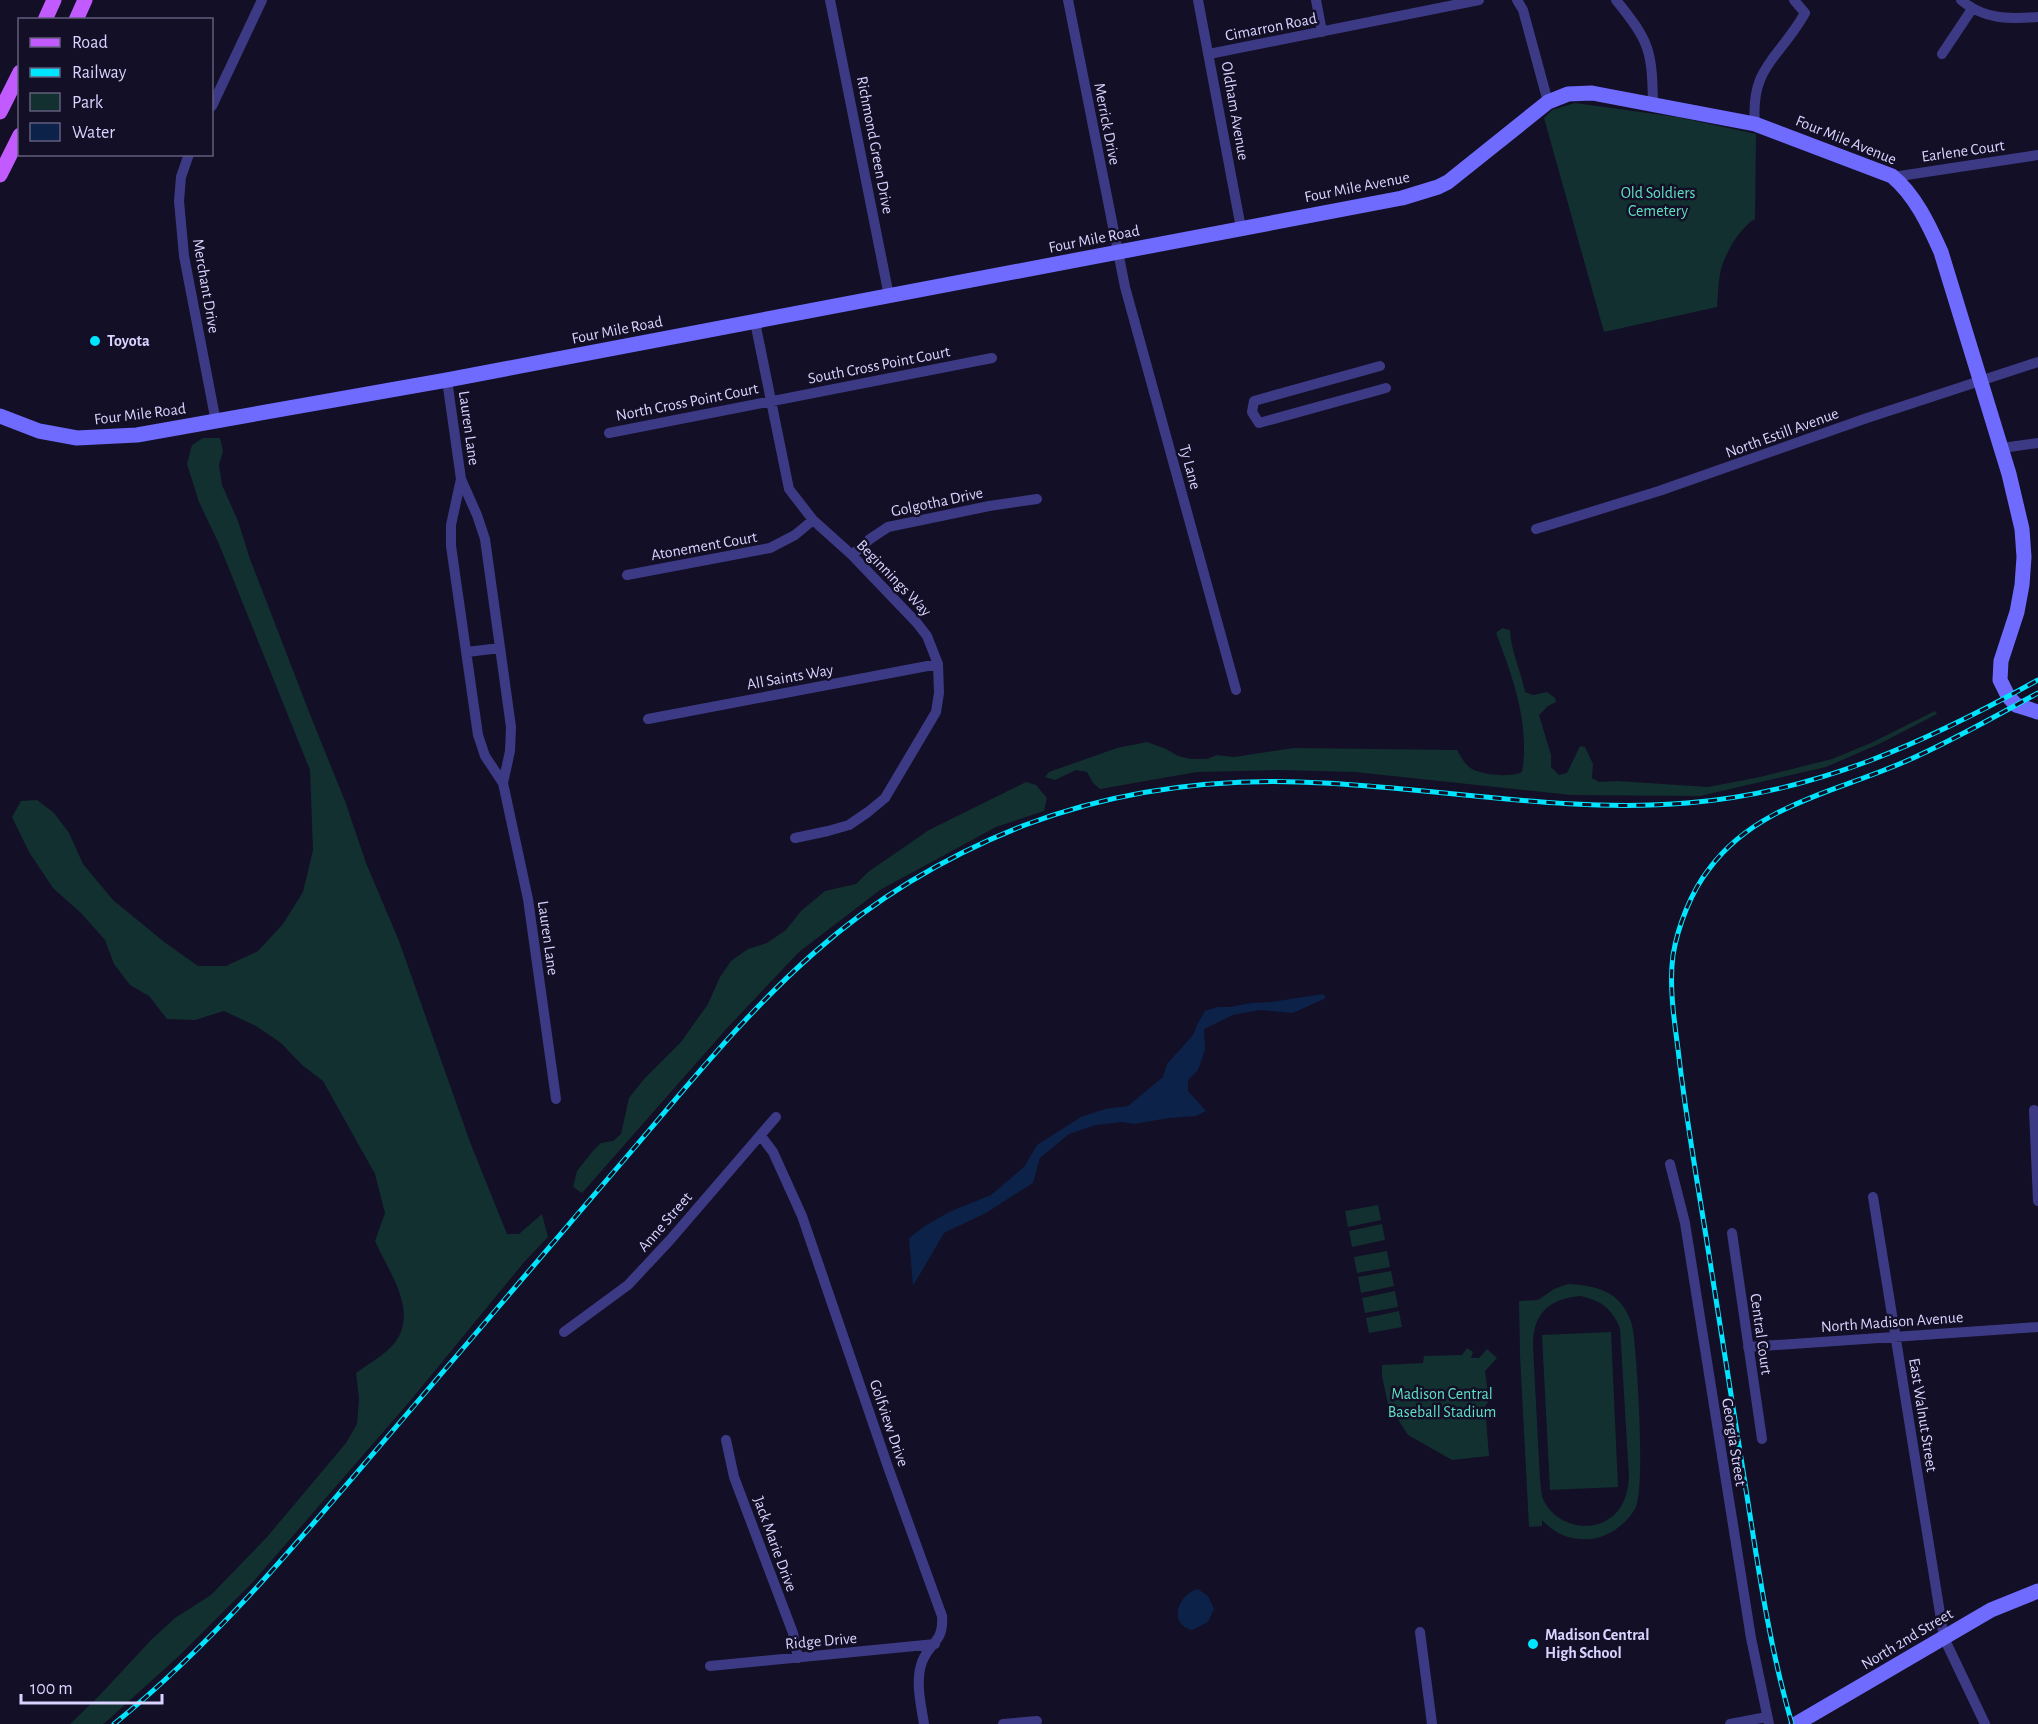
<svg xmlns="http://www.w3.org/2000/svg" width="2038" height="1724" viewBox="0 0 2038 1724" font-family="'Alegreya Sans',sans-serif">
<rect width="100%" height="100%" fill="#130f26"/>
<!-- green -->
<path fill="#12302f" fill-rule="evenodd" d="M1575 103 1677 117 1756 134 1755 219C1740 227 1723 256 1720 274 1718 285 1718 296 1717 307L1604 332 1544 118 1552 110Z
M203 438H220L223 451 219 465 222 485 238 521 250 559 311 717 345 801 366 863 399 941 470 1142 507 1234H519L542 1214 548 1237 525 1261 410 1401 252 1583 180 1655 108 1720 103 1724H70L99 1696 151 1640 175 1618 211 1595 267 1537 346 1443 357 1424 359 1398 356 1373C367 1365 389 1352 396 1341 418 1309 388 1271 375 1241L385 1213 375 1174 323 1081 302 1065 281 1043 256 1026 224 1011 195 1020 167 1019 149 996 130 985 114 964 105 940 82 914 53 888 29 852 12 817 21 801 37 800 54 813 69 833 83 864 113 900 163 941 198 966H226L258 951 283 924 303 892 313 850 310 770 219 544 199 502 187 464 192 445Z
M1502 628 1510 630C1511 652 1521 671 1525 692L1533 695 1547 692 1555 698 1556 702 1548 706 1539 715 1551 755V767L1559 775 1567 773 1580 746 1585 747 1593 764 1592 778 1599 782 1617 781 1708 787 1760 777 1832 759 1871 743 1935 711 1937 714 1879 744 1826 767 1700 796 1571 795 1355 772 1278 770 1197 772 1100 789 1093 783 1087 772 1076 770 1055 780 1045 777 1049 772 1117 748 1147 742 1166 749 1178 756 1191 759H1207L1217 755 1234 757 1294 748 1457 750C1460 755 1464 763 1469 767 1478 775 1511 778 1522 772 1530 725 1513 677 1496 633Z
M1026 782 1036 785 1047 798 1044 811 996 827 880 890 799 952 728 1027 582 1193 573 1187 577 1171 592 1152 601 1143 613 1141 621 1134 629 1098 644 1079 681 1042 708 1004 720 977 731 961 748 949 767 943 786 930 801 911 825 891 856 884 868 872 929 830Z
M1378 1205 1381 1220 1348 1227 1345 1211Z
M1382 1224 1385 1240 1352 1247 1349 1231Z
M1387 1251 1390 1267 1357 1273 1354 1257Z
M1391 1271 1394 1286 1361 1293 1358 1277Z
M1568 1284C1587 1285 1610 1288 1622 1305 1627 1311 1632 1322 1633 1330 1637 1357 1646 1490 1635 1509 1626 1524 1609 1537 1591 1539 1571 1541 1555 1534 1542 1520V1526L1529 1527 1520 1355 1519 1301 1538 1300 1554 1289ZM1580 1296C1600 1300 1612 1308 1620 1328L1629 1477C1628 1491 1625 1505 1614 1515 1592 1535 1555 1526 1543 1499 1541 1494 1541 1486 1540 1480L1533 1346C1533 1314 1548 1299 1580 1296Z
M1395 1291 1398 1307 1365 1313 1362 1298Z
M1399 1311 1402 1327 1369 1333 1366 1318Z
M1611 1332 1618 1487 1550 1490 1542 1335Z
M1467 1348 1473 1352 1471 1358H1479L1487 1349 1497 1358 1485 1371 1489 1401 1485 1406 1489 1456 1452 1460 1408 1435 1388 1404 1382 1376V1365L1423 1363 1424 1356 1462 1355Z"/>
<!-- water -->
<path fill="#0c2248" d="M1323 994 1326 998 1293 1013 1260 1010 1233 1015 1204 1029 1205 1050 1198 1070 1188 1080V1091L1206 1111 1196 1116 1169 1118 1134 1124 1123 1122 1096 1125 1069 1134 1040 1158 1033 1183 986 1213 944 1233 913 1286 909 1238 925 1226 949 1212 991 1195 1024 1167 1037 1145 1081 1117 1105 1109 1128 1106 1163 1077 1167 1064 1193 1035 1198 1023 1205 1011 1218 1007H1230L1251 1003 1271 1002Z
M1198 1589 1208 1596 1214 1609 1208 1622 1192 1630C1168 1625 1177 1594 1198 1589Z"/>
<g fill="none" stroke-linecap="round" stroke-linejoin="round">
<!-- street -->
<path stroke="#3d3a85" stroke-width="10" d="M830 0 889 296
M1068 0 1125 287 1236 690
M1198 0 1241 228
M1316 0 1322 32
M1517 0 1523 10 1548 102
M1616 0C1650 42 1652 50 1653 104
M1961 0C1984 20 2010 19 2038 17
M1209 54 1479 0
M1942 54 1972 9
M212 106 262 0
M1755 124C1750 66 1780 58 1805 13L1794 0
M189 154 181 177 179 201 184 256 216 422
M1893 177 2038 155
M755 322 789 489 813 520 852 555 917 623 927 636 938 664 939 693 936 712 885 798 868 812 849 825 828 831 795 838
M1380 366 1254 401 1252 412 1259 423 1386 388
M447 380 461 479 477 515 485 539 511 727 510 751 503 783 528 899 556 1099
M609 433 992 358
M2002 448 2038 443
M461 479 451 525V546L478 735 485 756 503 783
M1536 529 1659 491 1867 418 2038 362
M852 555 870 539 888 527 989 506 1037 499
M627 575 770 548 795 535 813 520
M467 652 500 648
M648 719 938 664
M2034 1110 2038 1201
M761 1136 773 1152 802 1216 888 1467 942 1616C944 1643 930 1641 922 1662 915 1681 921 1705 924 1724
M1670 1164 1685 1223 1751 1638 1769 1724
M1873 1197 1944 1638 1985 1724
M1732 1233 1762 1439
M564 1332 628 1285 670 1240 776 1117
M1748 1347 2038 1327
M726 1440 734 1477 793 1633 798 1658
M1420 1632 1432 1724
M710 1666 935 1644
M1003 1724 1037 1721
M1730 1724 1767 1717"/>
<!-- secondary -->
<path stroke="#6f6bff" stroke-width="15" d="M0 416 39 431 77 438 137 435 447 380 1402 198 1438 187 1448 182 1548 102 1568 94 1592 93 1755 124 1892 176C1915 195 1929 225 1941 252L2009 474 2022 529 2024 557 2022 585 2017 612 2001 661 2000 680 2008 696 2016 705 2038 712
M1796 1724 1991 1610 2038 1591"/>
<!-- primary -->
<path stroke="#c25bff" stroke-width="15" d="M45 20 54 0
M76 20 85 0
M0 112 20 72
M0 175 20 135"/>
<!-- rail casing -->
<g stroke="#00e5ff" stroke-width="5">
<path id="rail" d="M114 1724C209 1647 287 1555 366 1462 450 1364 533 1266 617 1168 681 1094 742 1016 815 952 877 897 948 855 1025 825 1120 789 1223 777 1324 783 1445 789 1566 813 1687 803 1815 793 1927 742 2038 680
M1792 1724C1770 1649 1759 1573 1747 1496 1733 1409 1720 1322 1706 1236 1696 1174 1685 1112 1678 1049 1674 1019 1669 986 1673 955 1678 926 1691 892 1709 869 1756 805 1836 792 1904 762 1950 742 1994 717 2038 693"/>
</g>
<!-- rail -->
<use href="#rail" stroke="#130f26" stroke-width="3" stroke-dasharray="9" stroke-linecap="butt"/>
</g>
<!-- markers -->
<g fill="#00e5ff" stroke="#130f26" stroke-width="2">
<circle cx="95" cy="341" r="6"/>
<circle cx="1533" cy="1644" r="6"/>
</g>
<g text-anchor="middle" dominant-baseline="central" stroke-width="5" stroke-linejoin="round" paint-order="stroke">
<!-- street labels -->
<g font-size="16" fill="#d9d4ff" stroke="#130f26">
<text transform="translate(1271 27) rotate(-11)">Cimarron Road</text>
<text transform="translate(1235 111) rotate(80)">Oldham Avenue</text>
<text transform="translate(1107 124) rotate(79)">Merrick Drive</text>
<text transform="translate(1846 140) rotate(22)">Four Mile Avenue</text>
<text transform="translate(875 145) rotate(79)">Richmond Green Drive</text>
<text transform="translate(1963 151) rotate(-8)">Earlene Court</text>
<text transform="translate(1357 187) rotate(-11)">Four Mile Avenue</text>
<text transform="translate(1094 239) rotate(-11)">Four Mile Road</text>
<text transform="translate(206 286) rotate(80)">Merchant Drive</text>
<text transform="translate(617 330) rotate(-11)">Four Mile Road</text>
<text transform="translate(879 365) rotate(-11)">South Cross Point Court</text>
<text transform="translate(687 402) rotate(-11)">North Cross Point Court</text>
<text transform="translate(140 414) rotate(-7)">Four Mile Road</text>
<text transform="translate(469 428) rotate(82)">Lauren Lane</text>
<text transform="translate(1782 433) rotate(-20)">North Estill Avenue</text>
<text transform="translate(1190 467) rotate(75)">Ty Lane</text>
<text transform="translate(937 502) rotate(-12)">Golgotha Drive</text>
<text transform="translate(704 546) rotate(-10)">Atonement Court</text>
<text transform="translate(894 578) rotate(46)">Beginnings Way</text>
<text transform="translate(790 677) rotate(-10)">All Saints Way</text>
<text transform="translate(548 938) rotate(82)">Lauren Lane</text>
<text transform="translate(665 1222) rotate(-49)">Anne Street</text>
<text transform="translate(1892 1322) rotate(-4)">North Madison Avenue</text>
<text transform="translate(1761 1334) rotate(82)">Central Court</text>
<text transform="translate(1923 1415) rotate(81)">East Walnut Street</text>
<text transform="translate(889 1423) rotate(71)">Golfview Drive</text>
<text transform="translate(1734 1442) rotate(81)">Georgia Street</text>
<text transform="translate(775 1544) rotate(70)">Jack Marie Drive</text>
<text transform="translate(1907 1639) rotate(-31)">North 2nd Street</text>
<text transform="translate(821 1641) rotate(-5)">Ridge Drive</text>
</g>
<!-- park labels -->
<g font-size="16" fill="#5fe0c0" stroke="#130f26">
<text x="1658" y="193">Old Soldiers<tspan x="1658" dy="18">Cemetery</tspan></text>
<text x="1442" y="1394">Madison Central<tspan x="1442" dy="18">Baseball Stadium</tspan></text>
</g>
<!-- poi labels -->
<g font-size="16" font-weight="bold" fill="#d9d4ff" stroke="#130f26" text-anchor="start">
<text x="107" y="341">Toyota</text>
<text x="1545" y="1635">Madison Central<tspan x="1545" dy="18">High School</tspan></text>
</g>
</g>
<!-- legend -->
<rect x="18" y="18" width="195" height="138" fill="#130f26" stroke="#625e7d" stroke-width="1.5"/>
<rect x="30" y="38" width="30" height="9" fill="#c25bff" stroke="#625e7d" stroke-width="1.5"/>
<text x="72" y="48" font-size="18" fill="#d9d4ff">Road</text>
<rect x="30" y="68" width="30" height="9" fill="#00e5ff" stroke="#625e7d" stroke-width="1.5"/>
<text x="72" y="78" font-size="18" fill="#d9d4ff">Railway</text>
<rect x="30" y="93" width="30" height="18" fill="#12302f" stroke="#625e7d" stroke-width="1.5"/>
<text x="72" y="108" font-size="18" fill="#d9d4ff">Park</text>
<rect x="30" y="123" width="30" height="18" fill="#0c2248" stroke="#625e7d" stroke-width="1.5"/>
<text x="72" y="138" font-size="18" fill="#d9d4ff">Water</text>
<!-- scale -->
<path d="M21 1694v9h141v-9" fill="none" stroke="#d9d4ff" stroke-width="3"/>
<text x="30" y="1694" font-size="18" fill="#d9d4ff" stroke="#130f26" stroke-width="4.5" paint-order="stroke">100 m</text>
</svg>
